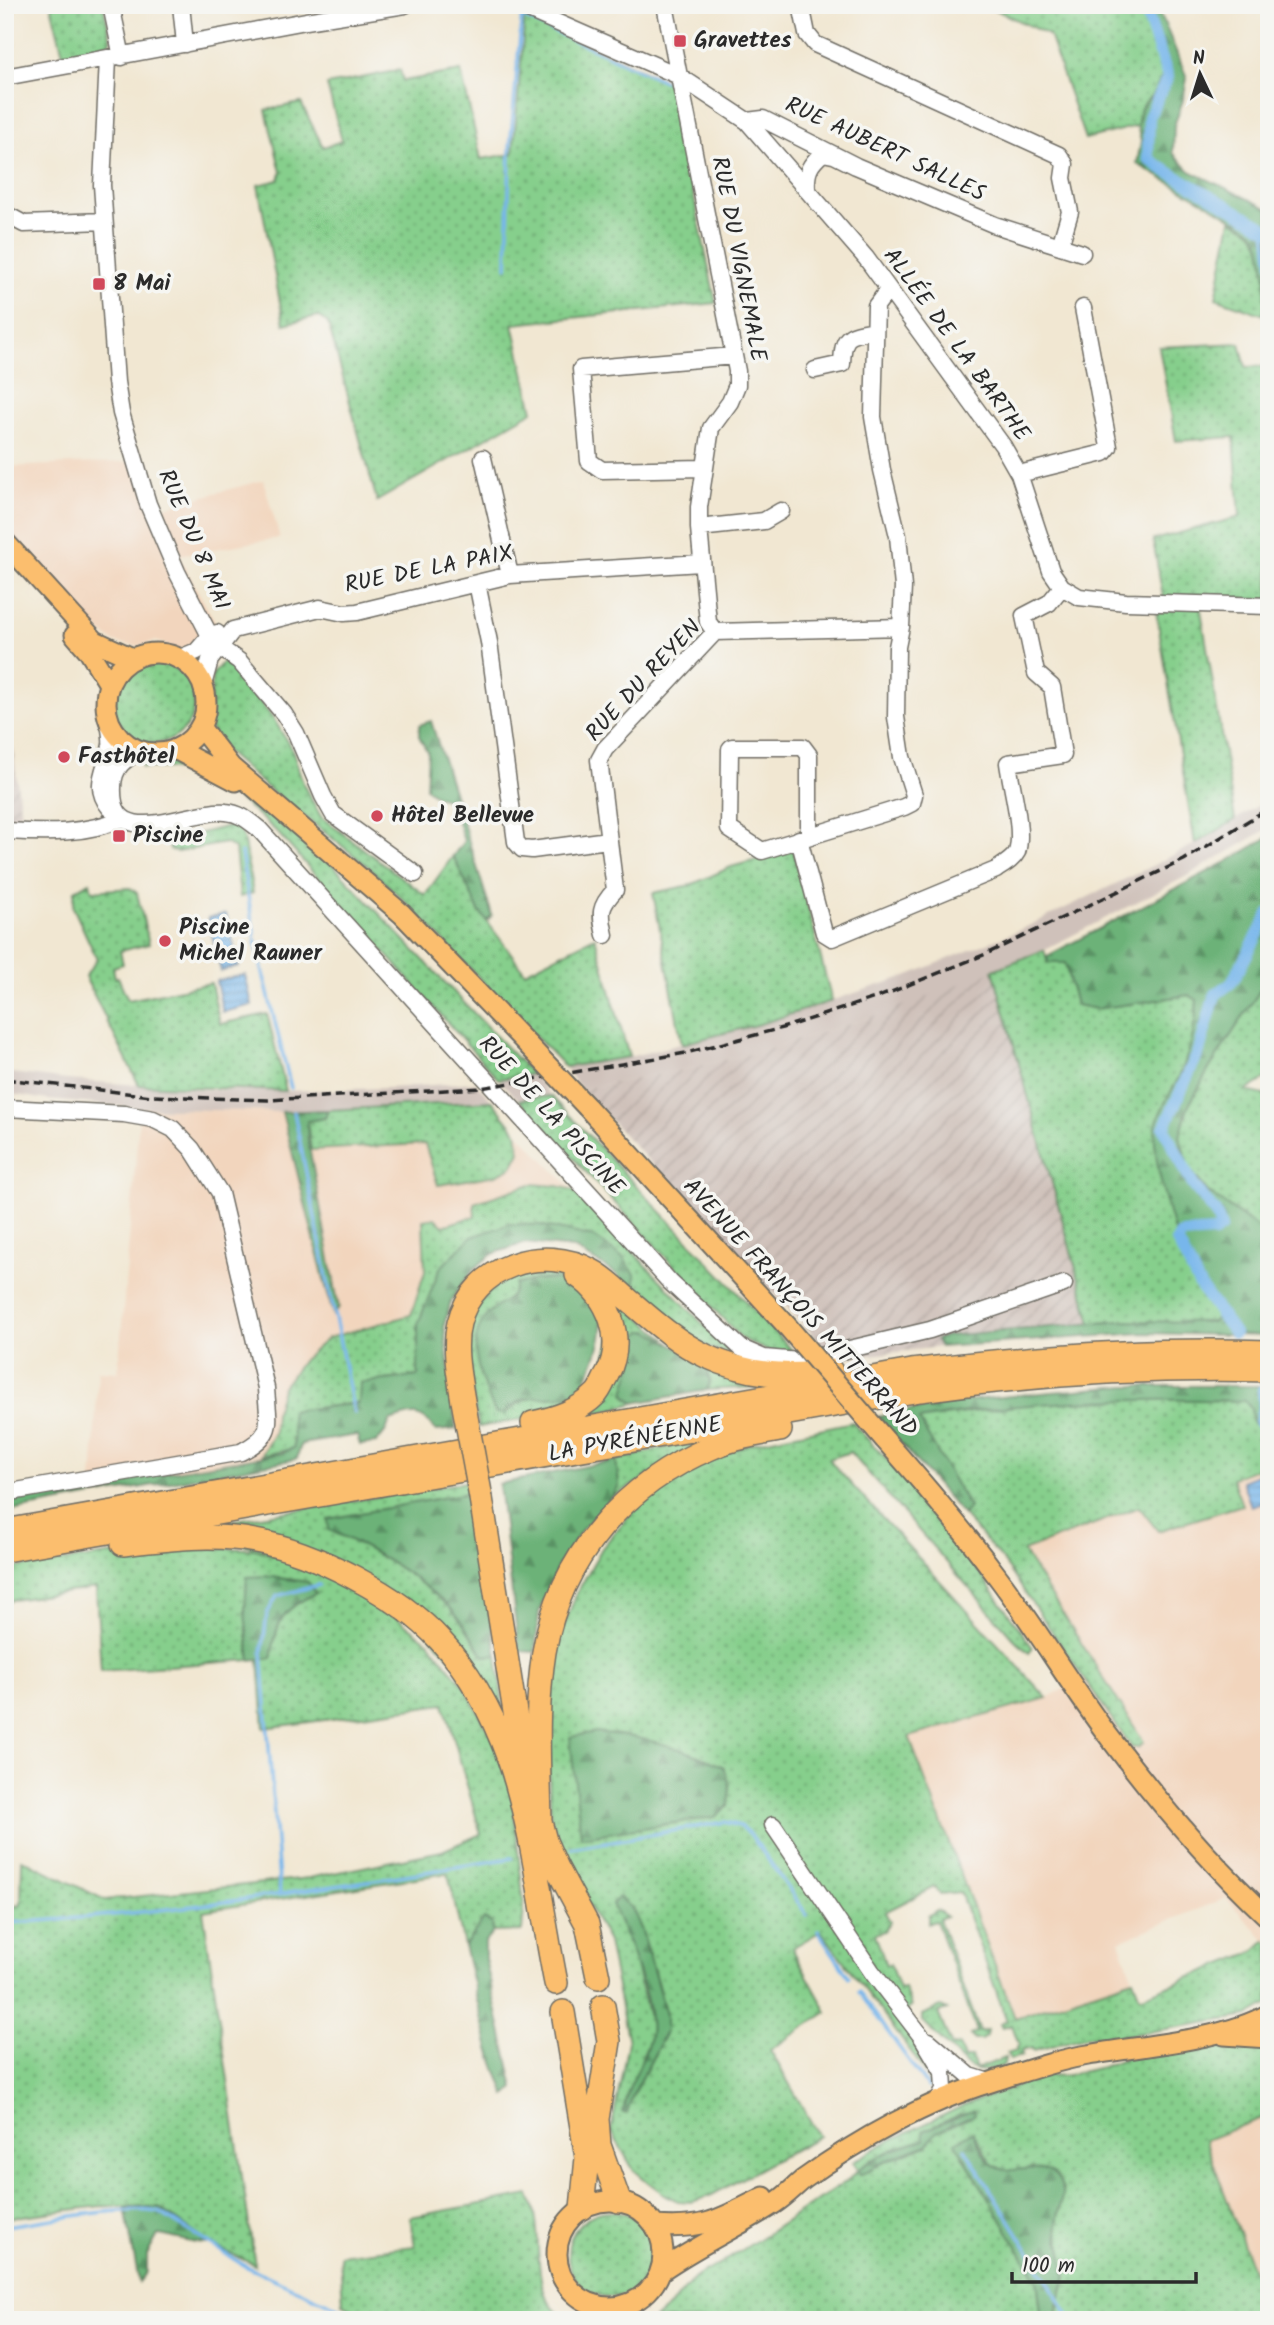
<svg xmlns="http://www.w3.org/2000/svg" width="1274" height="2325" viewBox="0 0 1274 2325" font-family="Kalam,sans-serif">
<defs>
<pattern id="industrial-furrows" width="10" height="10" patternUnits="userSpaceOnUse" patternTransform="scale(1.75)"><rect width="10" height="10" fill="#cfc1ba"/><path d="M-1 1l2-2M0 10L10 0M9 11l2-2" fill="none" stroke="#b2a6a0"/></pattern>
<pattern id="grass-dots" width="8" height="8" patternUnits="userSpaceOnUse" patternTransform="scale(1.75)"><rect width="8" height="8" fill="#86cf8c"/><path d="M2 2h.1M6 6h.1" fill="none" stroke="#6ea873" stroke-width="1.8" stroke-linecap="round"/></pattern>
<pattern id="forest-firs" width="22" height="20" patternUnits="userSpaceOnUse" patternTransform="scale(1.75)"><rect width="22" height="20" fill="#6cb278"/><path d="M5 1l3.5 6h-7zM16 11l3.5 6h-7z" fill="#599163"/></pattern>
<pattern id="water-rules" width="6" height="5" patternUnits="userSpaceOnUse" patternTransform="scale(1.75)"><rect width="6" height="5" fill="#77b6eb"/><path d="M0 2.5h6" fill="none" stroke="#6294bf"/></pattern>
</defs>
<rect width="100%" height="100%" fill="#f6f6f2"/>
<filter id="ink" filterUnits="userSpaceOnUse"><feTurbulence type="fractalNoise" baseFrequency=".0143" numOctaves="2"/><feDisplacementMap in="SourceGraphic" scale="14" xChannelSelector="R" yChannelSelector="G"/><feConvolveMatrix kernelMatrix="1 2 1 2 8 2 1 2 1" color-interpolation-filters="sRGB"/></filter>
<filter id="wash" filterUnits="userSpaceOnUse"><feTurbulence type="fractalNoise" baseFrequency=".00686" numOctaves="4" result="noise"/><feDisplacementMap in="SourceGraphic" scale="28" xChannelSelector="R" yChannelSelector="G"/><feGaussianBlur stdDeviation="1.57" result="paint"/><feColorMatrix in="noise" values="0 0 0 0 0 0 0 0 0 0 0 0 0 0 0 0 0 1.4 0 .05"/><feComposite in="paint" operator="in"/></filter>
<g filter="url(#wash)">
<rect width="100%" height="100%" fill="#f1e7d2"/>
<!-- built -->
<path fill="#f2d5bd" d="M141 461 158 509 263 480 280 538 178 555 220 631 180 651 156 641 136 646 114 642 97 629 5 529V467Z
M140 1108 282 1112 333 1314 339 1308 311 1150 426 1144 438 1184 520 1152 517 1132 573 1190 558 1186 474 1203 476 1216 443 1226 426 1252 425 1271 411 1315 328 1338 303 1360 282 1389 275 1412 274 1433 261 1456 92 1484 98 1371 118 1372Z
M1269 1464V1944L1226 1898 1119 1941 1133 1979 1015 2019 909 1736 1047 1698 1084 1678 1132 1748 1143 1743 1023 1551 1139 1507 1242 1504 1232 1478Z
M1269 2115V2314L1205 2140Z"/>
<!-- industrial -->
<path fill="url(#industrial-furrows)" d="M5 676 22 825 5 824Z
M993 970 1091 1323 936 1340 940 1347 836 1359 581 1089 677 1071 766 1050 868 1018Z"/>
<!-- railway -->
<path fill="#cfc1ba" d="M1269 799V828L1187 876 1044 950 932 995 868 1018 766 1050 677 1071 581 1089 565 1067 629 1057 760 1024 904 977 1024 928 1142 871 1195 844Z
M5 1072 67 1080 211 1090 286 1091 390 1088 475 1082 492 1101 411 1107 282 1112 140 1108 48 1100 5 1093Z
M532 1074 551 1096 519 1100 498 1079Z"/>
<!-- grass -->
<path fill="url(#grass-dots)" stroke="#587d5c" stroke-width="2" fill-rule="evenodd" d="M51 5H103L111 40 97 53 64 58Z
M985 5H1140L1163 75 1155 91 1141 108 1137 126 1085 139 1049 35Z
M525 16 670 83 716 303 513 324 533 411 377 501 328 323 318 316 284 324 258 185 279 180 281 172 266 110 301 103 323 147 342 141 327 85 400 70 403 81 461 71 481 159 513 154Z
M1231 220C1238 224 1249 228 1254 234 1269 252 1266 294 1264 315L1216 298Z
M1240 343 1246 367 1269 366V600L1199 598 1235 820 1195 844 1156 611 1165 609 1153 540 1240 517 1234 437 1176 441 1159 347Z
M223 662 238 674 275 721 293 752 304 786 321 817 425 895 453 856 479 911 525 972 595 937 629 1057 565 1067 415 911 369 867 263 784 217 744 209 724 212 675Z
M114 703a40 40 0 1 1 80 0a40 40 0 1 1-80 0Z
M144 762 173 763 209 774 254 800 330 862 532 1074 498 1079 277 832C252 809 224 784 192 772 178 767 157 768 142 767Z
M229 826 237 827 243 837 253 893 240 897 235 849 225 843 177 852 170 850 169 841Z
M793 850 832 1001 760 1024 682 1044 653 893 691 885 731 867Z
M90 882 92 891 130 888 137 893 149 944 120 951 123 964 113 967 115 978 118 977 128 1000 211 983 220 1024 267 1014 286 1091 139 1085 85 977 97 959 73 907 75 890Z
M1269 937V1081L1265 1079 1246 1091 1269 1096V1236L1208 1192 1188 1167 1180 1136 1188 1107 1209 1069 1266 981Z
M1044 950 1048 963H1065L1076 1005 1096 1009 1189 995 1197 1000 1195 1033 1156 1147 1174 1227 1187 1262 1218 1302 1220 1313 1213 1322 1091 1323 993 970Z
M551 1096 793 1351C775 1358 757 1346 741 1338L519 1100Z
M492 1101 517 1132 520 1152 512 1167 496 1175 438 1185 425 1144 311 1150 307 1121 325 1118 328 1110Z
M531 1184 558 1186 573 1190 731 1353C701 1354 653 1306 629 1287L623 1258 510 1224 418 1324V1376L360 1383V1403L291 1411 294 1448 261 1456 274 1433 275 1412 282 1388 303 1360 328 1338 411 1315 425 1271 423 1220 435 1218 443 1226 475 1216 474 1203Z
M543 1272 559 1274 578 1283 561 1279 533 1280 513 1294 508 1301 494 1308 514 1407C527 1393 559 1397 578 1395L541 1416 479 1427C465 1360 449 1278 543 1272Z
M625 1305 666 1339C643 1357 623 1365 628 1398L634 1403 580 1418 593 1405 617 1313Z
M705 1363 772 1386 707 1390 710 1381Z
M1154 1399 1245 1401 1251 1409 1253 1423 1269 1435V1464L1232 1478 1242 1505 1158 1531 1139 1507 1023 1551 1144 1742 1139 1747 1132 1748 1002 1559 963 1515 969 1507 918 1420 1034 1403Z
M852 1422C873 1446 897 1468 918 1493 958 1543 996 1595 1033 1648L1029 1653 1013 1638 850 1452 828 1459 1047 1698 909 1737 1015 2018 1133 1979 1140 1997 1253 1952 1266 1940 1269 1944V2004L1248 2016 1103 2039 1089 2036 1033 2051 1032 2048 1021 2051 1022 2055 1010 2060 1007 2053 1017 2050 1016 2047 1019 2045 1012 2025 1002 2028 1000 2024 1007 2021 960 1892 940 1894 934 1887 885 1912 890 1922 884 1931 875 1934 886 1965 890 1964 899 1989 904 1988 911 2007 907 2009 923 2048 936 2072 934 2073 935 2085 931 2087 928 2077 912 2053 821 1931 792 1948 827 2012 770 2050 819 2136 712 2195 692 2202 678 2201 665 2195 648 2182 633 2169 611 2131 628 2042 608 1942 568 1865 551 1818 547 1737 558 1641 577 1593 602 1548 641 1501 697 1465 749 1444ZM613 1904 632 1908 642 1931 659 1988 666 2015V2032L632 2097 626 2114 643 2054 649 2041 651 2026 633 1954Z
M697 1440 700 1446 612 1497 619 1484 616 1460Z
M467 1482 468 1493 329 1519V1530C372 1549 414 1574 449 1607 463 1619 473 1640 484 1656L497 1655 504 1718 394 1596 194 1527Z
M166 1547 255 1549 329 1574 383 1607 429 1642 464 1686 494 1741 512 1793 524 1907 522 1931 493 1932 492 1923 484 1920 464 1946 448 1873 203 1911 255 2265 210 2244 158 2207 101 2206 5 2218V1907L21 1905 22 1859 105 1900 309 1878 442 1851 481 1834 444 1704 264 1728 259 1659 271 1658C278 1621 280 1610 315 1593L247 1577 245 1612 250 1660 101 1671 96 1588 5 1601V1569Z
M937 1910 946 1916 939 1919 980 2032 987 2030 986 2036 981 2040H975L970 2035 977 2032 936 1921 928 1923V1916Z
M941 2007 947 2010 938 2013 952 2047 959 2045 964 2059 971 2057 976 2069 1005 2058 1004 2065C991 2071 980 2073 967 2066L922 2021V2015Z
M1269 2042V2115L1205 2140 1269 2314V2320H1056L1066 2276 1057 2224 1063 2189 1034 2168 1005 2171 992 2164 973 2132 963 2157 978 2179 1037 2280 1042 2320H654L675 2301 694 2278 730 2258 847 2181 858 2170 853 2162 885 2143 967 2104 1047 2075 1063 2076 1102 2067 1125 2058 1242 2043ZM961 2114 971 2117 936 2132 927 2145 875 2166 858 2170C877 2154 900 2146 924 2140V2131Z
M529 2195C548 2233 523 2297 569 2320H375L343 2304 340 2255 415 2246 410 2217Z
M568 2254a43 43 0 1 1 86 0a43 43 0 1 1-86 0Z"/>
<!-- forest -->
<path fill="url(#forest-firs)" stroke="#4c6e52" stroke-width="2" d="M1140 5H1157L1187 78 1183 100 1174 126 1173 153 1190 171 1269 209V225L1263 222 1260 229 1269 235V335L1264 315 1267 287 1261 246 1254 232 1213 207 1137 164 1141 141 1137 126 1141 108 1155 91 1163 75Z
M431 721 492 915 487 921 479 911 453 856 464 841 451 800 436 796 426 788 428 753 419 736V725Z
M1269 837V937L1266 981 1209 1069 1188 1107 1180 1136 1188 1167 1208 1192 1269 1236V1336L1143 1333 940 1347 936 1340 945 1336 1119 1321 1213 1322 1220 1314C1216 1292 1196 1280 1186 1260 1173 1234 1150 1154 1156 1126 1160 1106 1176 1086 1183 1068 1192 1045 1196 1024 1197 1000L1189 995 1096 1009 1076 1005 1065 963H1048L1047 956 1225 863Z
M328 1110 325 1118 307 1121 308 1141 339 1308 333 1315 282 1112Z
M510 1224 540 1225 594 1237 623 1258 635 1274V1283L629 1287 615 1273 573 1248 525 1243 492 1254 475 1268 462 1284 451 1301 444 1325 456 1429 436 1431C422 1410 412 1413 390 1421L385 1432 376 1443 360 1445 357 1435 301 1444 297 1459 5 1512V1499L283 1453 294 1448 291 1411 359 1403 360 1383 418 1376V1324L440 1268 471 1237Z
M561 1279C578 1283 580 1285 590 1299 593 1303 599 1308 600 1312 609 1336 589 1375 578 1395 565 1397 531 1396 522 1400 516 1403 510 1410 505 1414L495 1413C482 1380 461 1340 491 1311 504 1299 510 1304 516 1284L533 1280Z
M642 1331H649L705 1363 710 1381 707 1390 634 1403 624 1393 632 1366 635 1338Z
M1126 1386H1269V1435L1253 1423 1251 1409 1245 1401C1136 1398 1027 1399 919 1420L969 1507 963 1515 878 1417C959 1398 1043 1393 1126 1386Z
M616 1460 619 1485 612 1497 583 1528 557 1568 539 1612 535 1652 519 1651 499 1484Z
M468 1493 497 1655 484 1656C473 1640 463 1620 449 1607 414 1574 372 1549 329 1530L328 1519Z
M265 1576 308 1582 316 1593C279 1611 278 1620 271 1658L250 1660 245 1612 247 1577Z
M596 1732C639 1736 685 1748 724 1767L730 1786 728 1806 715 1817 581 1837 570 1737Z
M619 1897 632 1908 642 1931 666 2015V2032L632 2097 627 2114 623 2113C626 2086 642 2066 649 2041 658 2009 625 1935 612 1904Z
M484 1919 492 1923 493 1932 485 1942V1959L514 2088 506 2096 489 2049 464 1946Z
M974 2110 975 2114 971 2117 936 2132 927 2145 888 2160 860 2175 858 2170C878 2154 899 2147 924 2140L923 2131Z
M973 2132C977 2142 984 2157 992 2164 1012 2181 1046 2154 1060 2182 1066 2195 1057 2211 1057 2225 1058 2242 1067 2261 1065 2278 1063 2292 1056 2306 1056 2320H1042L1037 2280 955 2142Z
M158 2207 210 2244C192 2245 176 2237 158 2235L147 2255V2272L139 2282 125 2208Z"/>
<!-- water -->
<path fill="url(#water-rules)" stroke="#51708b" stroke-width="2" d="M226 914 239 966 221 971 208 918Z
M245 975 252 1005 223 1012 216 981Z
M1268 1471 1269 1500 1251 1506 1242 1481Z"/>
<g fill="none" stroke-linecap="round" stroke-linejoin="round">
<!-- stream -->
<path stroke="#77b6eb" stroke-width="3.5" d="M522 17 664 81
M1265 229 1269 265
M507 267 510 149 522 14
M241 853 256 944 291 1088
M294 1112 354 1413
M571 1848 725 1822 740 1826 751 1835 807 1915
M280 1895 262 1653 267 1614 277 1596 319 1585
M5 1923C175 1914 344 1885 512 1858
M818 1931 849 1977
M859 1992 928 2087
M965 2149 1072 2320
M5 2226C53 2220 112 2206 159 2212L245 2266 365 2320"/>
<!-- canal -->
<path stroke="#77b6eb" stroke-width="12" d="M1144 5 1168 77 1149 117 1148 158 1160 167 1269 230
M1234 1333 1200 1286 1177 1241 1181 1234 1215 1232 1221 1227 1215 1212 1193 1185 1164 1128 1199 1051 1215 995 1232 982 1269 914
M1263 1390 1264 1403 1260 1423 1265 1430H1269"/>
</g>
</g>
<g filter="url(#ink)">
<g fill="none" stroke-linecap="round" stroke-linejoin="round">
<!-- minor casing -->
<g stroke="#706d65" stroke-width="19">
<path id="minor" d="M111 5 122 57
M181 5 185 44
M517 5 679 76 747 121 866 258 1003 446 1019 474 1051 571 1062 587 1079 597 1126 602 1269 606
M665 5 737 371V385L730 402 711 428 699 507V528L708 622 715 632
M801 5 807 34 815 44 1059 155 1065 164 1063 178 1070 212 1060 246
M108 59 102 185 116 382 121 413 148 504 177 572 210 636 219 647 239 661 284 714 296 733 323 796 333 814 415 874
M5 77 306 21 405 5
M747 121 763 119 856 166 995 225 1082 253
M807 188C806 171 810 164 823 153L833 155
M9 216 24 224 104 221
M815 370 842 364C843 334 848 335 875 330
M483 458 510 575
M704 468 602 470 589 461 581 369 734 356
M1019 474 1104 453 1109 447 1083 308
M699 528 764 521 781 511
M477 583 489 642 516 842 522 849 532 850 608 840
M180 658 197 651 210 636 217 633
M203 685 210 660 233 630 320 608 344 613 357 612 510 575 701 563
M109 723C110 730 112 738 111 745 107 768 91 786 110 808
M140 751C125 759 113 767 113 787 110 855 191 808 226 812 240 813 249 821 259 829L670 1282 741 1348 764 1358 799 1361 930 1330 1064 1284
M5 831C45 833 86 835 123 818
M809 836V755L803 747H732L730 749 729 829 762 851 904 807 912 803 914 795 902 757 896 717 897 647 901 627 903 587 898 536 882 470 873 417 876 306 888 290
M799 839 824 933 832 938 996 870C1003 865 1013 860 1017 852 1024 831 1011 786 1008 763L1063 755 1052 687 1036 673 1024 616 1049 603 1062 587
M605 935C600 913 599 907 615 890L599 760 605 749 715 632 901 627
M5 1108 124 1114 153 1119 173 1129 192 1149 220 1193 266 1388C268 1423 276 1434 241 1452L5 1493
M773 1825 872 1972 922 2037 943 2072 944 2089 937 2103
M929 2041 970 2076 989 2082"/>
</g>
<!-- major casing -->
<g stroke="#706d65" stroke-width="23">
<path id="major" d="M5 542 95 641 132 658
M75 635 88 650 109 684
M106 703a50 50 0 1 1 100 0a50 50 0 1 1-100 0Z
M200 727 231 767 402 914 529 1046
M175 749 236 781
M587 1107 787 1326
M885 1440C923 1483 960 1526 994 1572 1035 1625 1069 1684 1110 1738 1158 1802 1210 1863 1269 1918
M1224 2035 1269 2038
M557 2254a53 53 0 1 1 106 0a53 53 0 1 1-106 0Z
M656 2226C706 2230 722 2218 764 2197
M662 2270C698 2245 738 2227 775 2203 786 2196 794 2187 804 2179 858 2140 928 2101 991 2082 1023 2072 1056 2060 1088 2055 1144 2045 1220 2041 1269 2014"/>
</g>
<!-- highway casing -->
<g stroke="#706d65" stroke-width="26">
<path id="highway" d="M463 1401C459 1376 453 1348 459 1323 473 1265 543 1244 592 1271 604 1277 615 1288 625 1297 651 1319 676 1342 706 1356 747 1375 787 1378 831 1371
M533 1423C556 1418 579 1411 596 1394 601 1389 603 1381 607 1375 626 1339 609 1297 577 1275
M481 1498 525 1775
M5 1531 912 1371C1033 1356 1147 1348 1269 1352
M123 1544C166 1539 212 1533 255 1541 314 1551 400 1596 440 1640 471 1673 494 1717 509 1759 533 1829 541 1909 556 1983
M5 1550 920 1390C1036 1374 1151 1367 1269 1370
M538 1814 545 1841 557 1868 587 1924 598 1977
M540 1823C539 1766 535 1708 544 1652 560 1557 625 1483 713 1447 734 1438 758 1434 780 1430
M603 2006 609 2041 597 2119 599 2145 619 2201
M563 2012 587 2158 582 2208"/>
</g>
<!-- minor -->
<use href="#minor" stroke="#fff" stroke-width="16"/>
<!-- major -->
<use href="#major" stroke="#fbbe6e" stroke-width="19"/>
<!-- highway -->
<use href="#highway" stroke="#fbbe6e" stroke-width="23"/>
<!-- rail -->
<path stroke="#2b2b2b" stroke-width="3.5" stroke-dasharray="10 5" stroke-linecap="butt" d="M5 1079 152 1096 268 1100 481 1088 686 1053 782 1028 881 996 986 954 1184 860 1269 808"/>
<!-- major-bridge casing -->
<g stroke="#706d65" stroke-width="23" stroke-linecap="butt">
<path id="major-bridge" d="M529 1046 587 1107
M787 1326 885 1440"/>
</g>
<!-- highway-bridge casing -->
<g stroke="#706d65" stroke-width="26" stroke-linecap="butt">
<path id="highway-bridge" d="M463 1401 481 1498"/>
</g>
<!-- major-bridge -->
<use href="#major-bridge" stroke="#fbbe6e" stroke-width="19"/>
<!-- highway-bridge -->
<use href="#highway-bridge" stroke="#fbbe6e" stroke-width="23"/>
</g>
</g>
<!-- markers -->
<g fill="#d1495b" stroke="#f6f6f2" stroke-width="2.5">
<rect x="673" y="34" width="14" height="14" rx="3.5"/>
<rect x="92" y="277" width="14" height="14" rx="3.5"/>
<circle cx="64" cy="757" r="7"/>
<circle cx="377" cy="816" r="7"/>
<rect x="112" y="829" width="14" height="14" rx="3.5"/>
<circle cx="165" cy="941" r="7"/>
</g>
<g text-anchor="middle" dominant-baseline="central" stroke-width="7" stroke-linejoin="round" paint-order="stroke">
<!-- poi labels -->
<g font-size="23" font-weight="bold" fill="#2b2b2b" stroke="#f6f6f2" text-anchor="start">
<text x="694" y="41">Gravettes</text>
<text x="113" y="284">8 Mai</text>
<text x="78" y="757">Fasthôtel</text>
<text x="391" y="816">Hôtel Bellevue</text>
<text x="133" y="836">Piscine</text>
<text x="179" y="928">Piscine<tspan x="179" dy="26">Michel Rauner</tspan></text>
</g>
<!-- street labels -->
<g font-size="23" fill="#2b2b2b" stroke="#f6f6f2">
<text transform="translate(885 150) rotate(25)">RUE AUBERT SALLES</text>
<text transform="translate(738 259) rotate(79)">RUE DU VIGNEMALE</text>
<text transform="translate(956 345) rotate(54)">ALLÉE DE LA BARTHE</text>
<text transform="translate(193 540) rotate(67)">RUE DU 8 MAI</text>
<text transform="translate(429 570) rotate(-11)">RUE DE LA PAIX</text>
<text transform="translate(644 681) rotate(-47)">RUE DU REYEN</text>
<text transform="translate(551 1116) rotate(48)">RUE DE LA PISCINE</text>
<text transform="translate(800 1308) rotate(48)">AVENUE FRANÇOIS MITTERRAND</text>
<text transform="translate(635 1440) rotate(-10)">LA PYRÉNÉENNE</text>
</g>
</g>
<!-- margin -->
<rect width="1274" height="2325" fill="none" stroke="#f6f6f2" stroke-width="28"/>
<!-- north arrow -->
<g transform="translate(1200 74) rotate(356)" stroke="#f6f6f2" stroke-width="5" paint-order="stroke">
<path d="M0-5L12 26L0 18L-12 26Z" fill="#2b2b2b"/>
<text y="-10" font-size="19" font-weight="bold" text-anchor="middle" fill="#2b2b2b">N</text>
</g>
<!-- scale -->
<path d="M1012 2272v10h184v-10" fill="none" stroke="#2b2b2b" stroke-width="3.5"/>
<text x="1022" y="2272" font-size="21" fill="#2b2b2b" stroke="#f6f6f2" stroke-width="5" paint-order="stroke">100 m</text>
</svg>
